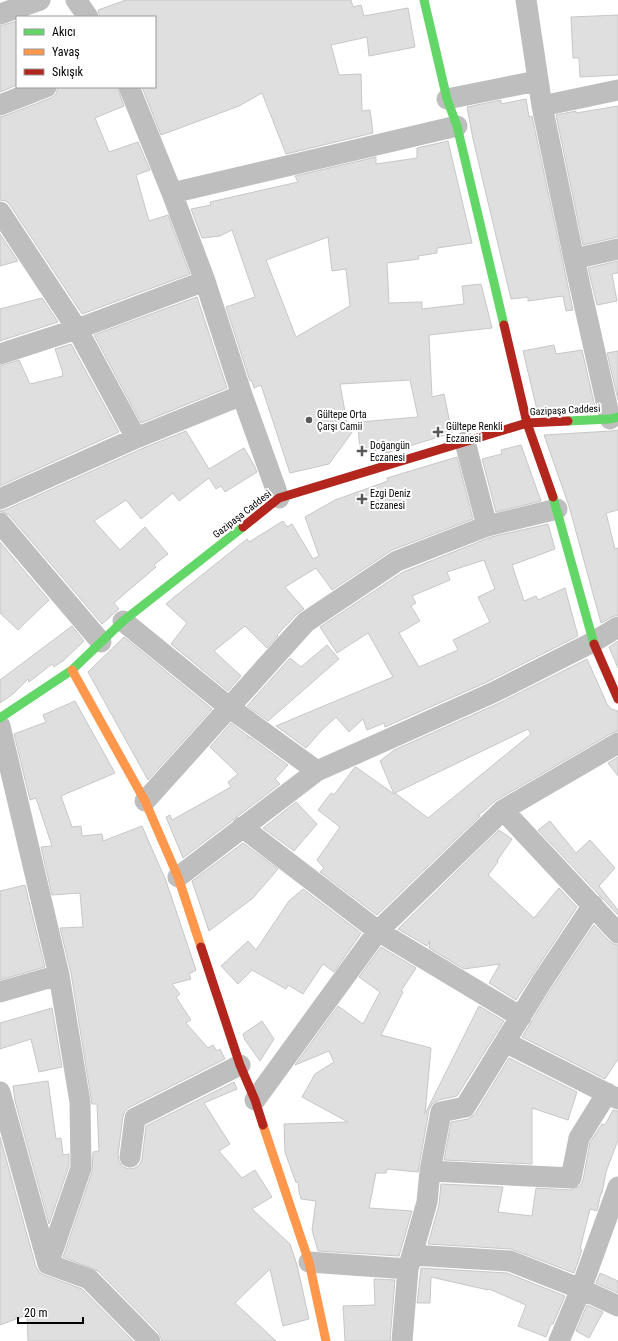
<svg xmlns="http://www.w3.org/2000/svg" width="618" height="1341" viewBox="0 0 618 1341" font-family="'Roboto Condensed',sans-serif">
<rect width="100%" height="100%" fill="#fff"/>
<!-- building -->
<path fill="#dfdfdf" stroke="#c7c7c7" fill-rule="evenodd" d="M126 0H351L353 7 361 5 364 16 408 8 415 47 369 56 367 37 331 45 339 75 361 74 362 111 370 110 373 133 286 154 262 93 239 106 161 135 142 87H155V17H100L98 10Z
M618 15V75L580 77 579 58H573L571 17Z
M17 21V85L0 92V26Z
M58 87H117L124 106 95 118 109 152 138 142 150 170 136 175 149 221 168 215 190 274 82 314 10 205 6 201 0 200V117L4 116 51 98 56 94Z
M526 99 529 117 532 116 573 310 566 311 563 296 528 301V297L511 299 473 139 467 107 501 100V104Z
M618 106V237L583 245 556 115 576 111V113Z
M448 141 472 243 437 248V253L418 256 419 259 387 263 389 303 422 302V309L464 304 462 286 481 284 492 328 429 335 432 397 444 394 452 433 383 454 382 450 360 452 358 424 329 464 290 473 261 385 254 388 252 381H250L226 307 255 297 232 230 220 236 202 238 191 209 211 205 210 202 298 182 295 176 376 157V164L417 158V148ZM328 237 332 271 346 269 350 306 296 337 266 260ZM410 380 418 417 347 423 340 384Z
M0 234 18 261 0 266Z
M618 261V273L612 274 617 301 597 305 588 268Z
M197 297 227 388 141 423 94 335Z
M42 298 58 322 0 341V309Z
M71 344 119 432 0 486V366L19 360 30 384 63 376 62 374 63 373 55 349Z
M554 345 556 354 582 350 595 407 537 410 523 351Z
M618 351V400L607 353Z
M618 430V510L606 513 615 549 618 548V615L612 617 601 623 569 506 544 435 611 431Z
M186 431 209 469 244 448 254 465 257 472 225 492 221 486 216 489 209 478 179 501 173 493 141 519 126 500 94 521 120 550 145 527 168 554 154 565 156 567 114 603 119 609 102 624 9 515 0 511 5 510 141 449Z
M521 445 541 501 496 512 482 459 502 454 501 450Z
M457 457 473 519 392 550 332 590 316 568 285 587 304 609 297 614 277 635 278 636 267 648 245 626 214 651 241 676 228 691 171 644 187 623 166 604 173 598 247 539 249 542 283 521 287 527 292 524 313 559 319 556 305 517 335 500 388 481 387 478Z
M548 524 555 549 512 565 524 601 536 596 538 600 565 588 578 636 487 682 385 727 384 723 367 730 363 719 349 732 336 717 321 731 306 748 276 726 393 677 368 633 337 653 320 627 403 572 491 537ZM484 560 495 589 478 597 490 622 453 640 458 650 419 667 399 633 420 621 411 606 416 603 412 596 450 580 447 572Z
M0 542 49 600 18 630 0 613Z
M72 626 84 641 64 660 54 667 52 664 29 682 28 679 13 694 0 703V680Z
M124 637 212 709 148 780 88 672Z
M618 641V668L609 647Z
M327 645 339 659 268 721 247 706 290 658 301 667Z
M587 659 607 704 611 709 618 711V731L612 733 495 801 484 811 478 815 480 816 377 915 320 872 324 868 317 860 340 827 318 810 331 793 334 795 355 767H356L394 794 380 761 394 750 497 704ZM528 729 531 734 428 818 395 793Z
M75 701 115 773 61 796 72 827 81 826 82 836 102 834 103 841 142 826 166 881 196 970 189 974 191 979 172 984 180 994 176 997 191 1020 186 1023 208 1048 213 1045 217 1051 220 1049 225 1059 130 1107 125 1111 123 1116 118 1155 119 1161 123 1167 129 1169 135 1168 140 1164 142 1159 146 1126 234 1082 237 1089 204 1103 230 1144 219 1151 242 1178 255 1170 272 1197 252 1209 290 1244 297 1265 309 1319 283 1326 270 1269 235 1303 276 1341H162L159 1333 98 1271 63 1257 92 1172 93 1152 99 1151 97 1104H92L71 973 60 928 83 927 80 893 52 895 41 847 52 846 36 798 30 800 14 734 46 722 43 715Z
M231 723 249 737 247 738 250 737 288 765 275 779 280 784 183 858 166 817 170 815 172 820 231 787 228 782 238 774 210 747Z
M618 757V776L608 763Z
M296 802 317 824 294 851 263 828Z
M550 821 576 853 590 840 615 868 599 886 618 910V915L538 830Z
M499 830 512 839 497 861 498 862 488 875 534 918 559 888 577 907 516 1000 489 983 500 964 464 969 429 948 430 941 427 946 398 929Z
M243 843 278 869 253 898 209 931 192 881Z
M25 885 45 967 0 980V891Z
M303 889 361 933 334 972 323 964 303 994 288 985 286 989 252 970 238 984 221 966 248 941 256 950 289 901Z
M594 925 609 941 614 944 618 945V1059L605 1079 522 1037 553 986Z
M381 947 416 968 401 991 403 992 381 1035 431 1048 425 1114 479 1006 504 1021 457 1096 439 1100 432 1104 429 1110 418 1172 387 1169 386 1173H376L369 1208 412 1211 399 1256 318 1251 312 1230 316 1201 301 1199 299 1191 298 1181 296 1183 285 1152 284 1124 348 1122 302 1097 315 1074 334 1062 329 1051 295 1065 338 1006 363 1024 380 992 359 977Z
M52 1008 62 1067 39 1072 31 1039 0 1049V1023Z
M262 1021 274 1039 260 1061 245 1040 243 1034Z
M509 1058 577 1092 568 1120 532 1108V1164L444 1160 451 1122 468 1119 475 1114Z
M48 1081 56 1139 61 1138 63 1155 69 1154V1166L49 1224 15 1101 13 1086Z
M613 1110 618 1111V1140L606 1172 602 1193H601L597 1211 590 1209 580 1249 582 1250 574 1273 511 1249 428 1244 439 1205 441 1184 503 1187 498 1212 532 1216 536 1188 570 1190 580 1186 583 1180 590 1142 602 1124 605 1125Z
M0 1137 36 1267 39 1272 44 1275 82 1289 133 1341H28L27 1315 0 1325Z
M421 1268 507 1273 565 1296 553 1324H551L546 1337 518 1326 526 1305 489 1289 488 1290 431 1277 430 1303H417Z
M600 1273 618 1281V1293L596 1283Z
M374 1279 395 1280 390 1341H345L343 1306 375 1305Z
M587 1305 603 1312 589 1338 576 1331Z"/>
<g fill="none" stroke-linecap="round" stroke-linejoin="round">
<!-- street -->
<path stroke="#bebebe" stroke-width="21" d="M76 0 88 17
M526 0 542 106 574 259 610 419
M0 14 40 0
M129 87 172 193 205 281 242 395 279 498
M447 99 537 81
M0 105 46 87
M542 106 618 90
M172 193 457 126
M0 212 77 329 136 438
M574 259 618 249
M0 354 77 329 205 281
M465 442 487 526
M0 499 136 438 242 395
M0 523 101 642
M123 621 230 708 317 771
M0 726 59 975 80 1102 81 1168 48 1264
M145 801 306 622 397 561 487 526 557 509
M503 810 618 933
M242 827 378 931 521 1017
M178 877 317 771 492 693 593 642 618 627
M0 992 59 975
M505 1042 618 1099
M0 1092 48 1264 89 1279 150 1341
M255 1100 378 931 503 810 618 743
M130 1157 135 1118 240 1065
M430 1171 571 1178 579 1138 607 1093
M412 1255 510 1261 581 1289 618 1306
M309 1262 408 1269
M402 1341 408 1269 427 1202 430 1171 441 1112 465 1107 543 980 593 905
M559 1341 581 1289 618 1187"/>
<!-- fast -->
<path stroke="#63d668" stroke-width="9" d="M424 0 447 99 457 126 504 325
M568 421 610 419 618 417
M553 497 594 644
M0 718 72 670 123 621 243 527"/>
<!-- slow -->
<path stroke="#ff974d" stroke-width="9" d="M72 670 145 801 178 877 201 947
M263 1125 309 1262 326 1341"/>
<!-- jam -->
<path stroke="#b3261e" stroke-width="9" d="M504 325 527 423 553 497
M243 527 279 498 527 423 568 421
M594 644 618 699
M201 947 240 1065 255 1100 263 1125"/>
</g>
<!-- markers -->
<g fill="#595959" stroke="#fff" stroke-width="1.5">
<circle cx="309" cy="420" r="4"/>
<path d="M436 426h4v4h4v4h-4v4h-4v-4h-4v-4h4z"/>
<path d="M360 445h4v4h4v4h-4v4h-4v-4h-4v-4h4z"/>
<path d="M360 493h4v4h4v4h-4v4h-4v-4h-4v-4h4z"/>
</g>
<g text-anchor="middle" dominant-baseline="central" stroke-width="4" stroke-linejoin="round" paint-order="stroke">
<!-- street labels -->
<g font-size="10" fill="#000" stroke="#fff">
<text transform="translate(565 410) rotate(-3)">Gazipaşa Caddesi</text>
<text transform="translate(242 514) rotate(-38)">Gazipaşa Caddesi</text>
</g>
<!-- poi labels -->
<g font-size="10" fill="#000" stroke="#fff" text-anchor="start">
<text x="317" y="414">Gültepe Orta<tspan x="317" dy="12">Çarşı Camii</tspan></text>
<text x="446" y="426">Gültepe Renkli<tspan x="446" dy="12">Eczanesi</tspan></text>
<text x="370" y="445">Doğangün<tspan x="370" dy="12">Eczanesi</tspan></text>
<text x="370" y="493">Ezgi Deniz<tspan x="370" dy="12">Eczanesi</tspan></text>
</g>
</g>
<!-- legend -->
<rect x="16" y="16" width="140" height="72" fill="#ffffff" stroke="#999999"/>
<rect x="24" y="29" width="20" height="6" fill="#63d668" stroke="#999999"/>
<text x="52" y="36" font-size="12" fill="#000000">Akıcı</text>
<rect x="24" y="49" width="20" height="6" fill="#ff974d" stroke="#999999"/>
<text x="52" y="56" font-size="12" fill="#000000">Yavaş</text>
<rect x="24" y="69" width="20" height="6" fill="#b3261e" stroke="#999999"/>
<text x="52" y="76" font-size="12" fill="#000000">Sıkışık</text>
<!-- scale -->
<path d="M18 1317v6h65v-6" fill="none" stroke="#000000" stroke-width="2"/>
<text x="24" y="1317" font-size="12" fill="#000000" stroke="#ffffff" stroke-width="3" paint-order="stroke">20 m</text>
</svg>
